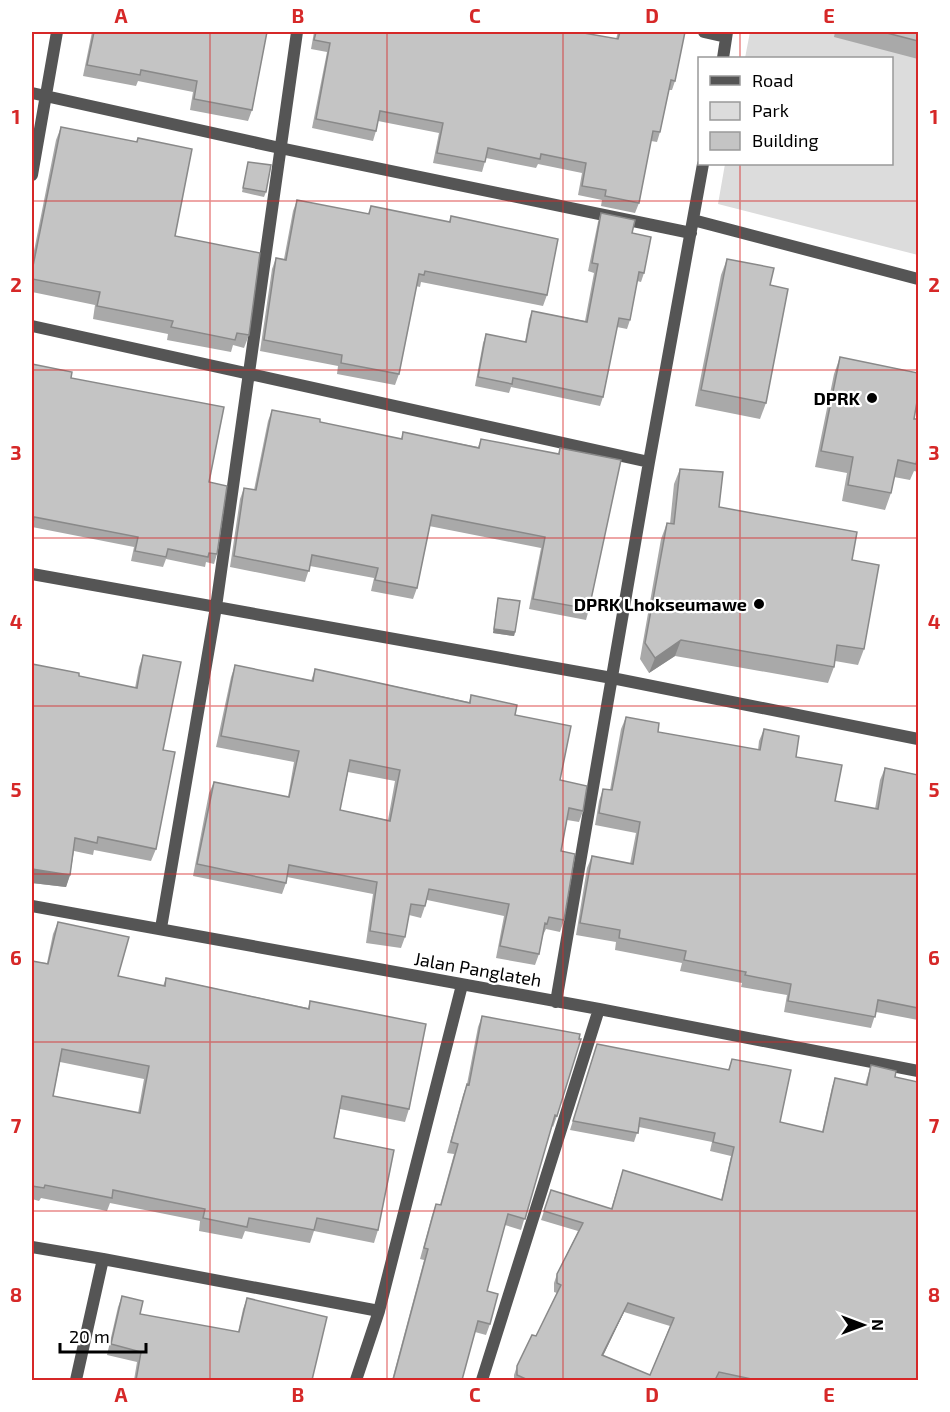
<svg xmlns="http://www.w3.org/2000/svg" width="950" height="1412" viewBox="0 0 950 1412" font-family="'Exo 2',sans-serif">
<rect width="100%" height="100%" fill="#fff"/>
<!-- green -->
<path fill="#dcdcdc" d="M750 32H918V255L718 204 725 164H892V58H745Z"/>
<g fill="none" stroke-linecap="round" stroke-linejoin="round">
<!-- street -->
<path stroke="#555" stroke-width="12" d="M704 32 726 37
M723 58 727 32
M32 93 280 148 691 233
M32 175 57 32
M693 220 918 279
M32 326 649 462
M32 574 612 678 918 739
M32 906 599 1009 918 1071
M161 928 216 607 297 32
M556 1002 649 462 703 164
M32 1247 103 1259 76 1380
M103 1259 379 1311
M356 1380 379 1311 462 985
M482 1380 599 1009"/>
</g>
<!-- wall -->
<path fill="#a9a9a9" fill-rule="evenodd" d="M92 32H267L252 110 248 121 190 110 193 92 138 81 136 86 83 76Z
M314 32H578L616 39 618 32H682L675 81 672 90H669L660 132 657 142 651 141 639 203 635 213 601 206 602 200 578 195 582 173 538 164 536 168 486 158 482 172 433 163 439 133 378 121 376 131 373 141 312 128 327 52 311 49Z
M835 32H918V59L834 37Z
M61 127 136 142 138 138 175 236 249 335 244 348 233 345 231 352 167 340 168 334 93 319 95 305 32 292V261L56 140Z
M248 162 266 192 264 197 242 192Z
M297 200 368 214 371 206 449 222 451 216 547 295 543 306 421 282 420 287 416 286 399 374 395 385 337 374 338 366 260 351 272 269 276 258 284 259 293 211Z
M601 213 632 233 644 273 641 282 637 281 630 320 627 329 617 327 603 397 600 406 511 387 509 393 475 386 483 343 486 334 525 342 529 319 532 311 585 321 594 273 588 271 598 222Z
M727 259 770 285 766 403 760 419 695 406 721 275Z
M840 357 914 419H918V472L914 471 910 480 894 477 891 493 885 510 842 501 847 473 815 467 834 374Z
M32 364 71 378 209 482 217 554 214 564 206 562 205 567 166 559 163 567 131 561 134 547 32 527Z
M272 410 320 422 401 439 403 432 478 447 481 439 558 454 560 448 589 609 586 620 529 609 541 548 429 526 417 588 413 599 371 591 374 578 310 566 305 582 230 567 240 499 244 488 254 490 268 421Z
M680 469 719 507 852 560 864 649 858 665 835 661 834 667 828 683 675 656 649 673 640 659 661 539 667 523 670 524 674 484Z
M498 598 515 632 514 636 493 633 497 603Z
M143 655 163 750 156 849 151 861 94 850 93 855 74 851 70 875 66 887 32 883V664L79 676 135 688 139 667Z
M235 665 311 681 315 669 469 702 471 695 515 715 560 780 583 811 579 822 567 820 561 851 564 920 560 932 546 929 543 935 539 954 535 965 496 958 504 916 427 900 421 918 409 915 405 937 401 948 366 943 373 894 287 877 286 883 282 894 193 876 209 793 214 782 288 797 294 762 216 747 231 677ZM348 772 395 781 388 820 340 810Z
M626 717 658 732 758 750 759 741 764 729 796 757 835 801 875 809 880 780 885 768 918 775V1020L876 1012 871 1028 784 1012 787 995 741 987 742 983 680 971 682 963 615 950 616 942 576 935 587 868 592 856 630 864 636 833 595 825 599 801 603 789 610 790 621 729Z
M58 922 118 976 163 986 166 978 308 1008 310 1001 409 1109 405 1122 340 1109 334 1138 378 1230 374 1243 314 1231 310 1243 245 1231 242 1239 199 1231 200 1221 110 1203 107 1211 41 1198 39 1201 32 1199V961L47 963 53 934ZM60 1062 144 1079 138 1113 53 1096Z
M482 1016 557 1116 553 1127 552 1126 521 1230 505 1225 487 1291 490 1324 486 1335 475 1332 462 1380H392L424 1260 420 1259 432 1215 436 1204 440 1205 454 1154 447 1153 463 1095 467 1084 478 1027Z
M594 1053 728 1070 732 1059 780 1122 822 1132 832 1087 835 1078 865 1085 871 1065 895 1077 918 1380H514V1375L517 1366 536 1336 557 1293 554 1292V1283L557 1274 578 1231 541 1220 551 1190 611 1209 623 1170 721 1200 731 1156 710 1151 712 1142 639 1127 634 1142 570 1130ZM624 1312 670 1326 650 1375 603 1356Z
M122 1296 140 1314 238 1332 243 1309 247 1298 312 1380H134L137 1362 107 1355 118 1307Z"/>
<!-- shaded-wall -->
<path fill="#898989" d="M494 629 515 632 514 636 493 633Z
M681 640 675 656 649 673 655 658Z
M32 869 70 875 66 887 32 883Z
M628 1303 624 1312 599 1364 602 1355Z"/>
<!-- building -->
<path fill="#c4c4c4" stroke="#898989" stroke-width="1.5" fill-rule="evenodd" d="M94 32H267L252 110 194 99 197 81 141 70 140 75 87 65Z
M316 32H578L618 39 620 32H685L675 81 671 80 660 132 653 131 639 203 605 196 606 190 582 186 586 163 541 154 540 159 488 148 485 162 437 153 443 123 380 111 376 131 316 119 330 43 314 40Z
M883 32H918V41Z
M61 127 137 142 138 138 192 149 175 236 260 253 249 335 237 333 235 340 171 327 173 321 97 306 100 292 32 279V271Z
M248 162 271 165 266 192 243 188Z
M297 200 369 214 371 206 450 222 451 216 558 239 547 295 425 271 424 275 419 274 399 374 341 363 342 355 264 340 276 258 286 260Z
M601 213 635 220 632 233 651 237 644 273 639 272 630 320 619 318 603 397 513 378 512 384 478 377 486 334 526 342 532 311 587 322 598 264 592 263Z
M727 259 774 268 770 285 788 289 766 403 701 390Z
M840 357 918 373V396L914 419H918V455L916 464 898 460 891 493 848 485 853 457 821 451Z
M32 364 72 372 71 378 224 407 209 482 227 486 217 554 209 553 208 557 168 549 166 557 135 551 138 537 34 517 32 528Z
M272 410 320 419V422L402 439 403 432 479 448 481 439 559 454 560 448 621 460 589 609 533 599 545 537 432 515 417 588 375 580 378 568 312 555 309 571 234 556 244 488 256 490Z
M680 469 723 472 719 507 857 532 852 560 879 565 864 649 837 645 834 667 681 640 655 658 645 643 667 523 674 524Z
M498 598 520 601 515 632 494 629Z
M143 655 181 662 163 750 175 752 156 849 98 837 97 843 75 838 70 875 32 869V664L79 673V676L137 688Z
M235 665 313 681 315 669 470 703 471 695 517 705 515 715 571 726 560 780 587 786 583 811 569 808 561 851 575 854 564 920 549 917 547 924 545 923 539 954 500 946 509 904 429 889 425 906 411 904 405 937 370 931 377 882 289 865 286 883 197 864 214 782 289 797 299 751 221 736ZM350 760 400 770 390 821 340 810Z
M626 717 659 723 658 732 760 750 764 729 799 736 796 757 842 765 835 801 878 809 885 768 918 775V1008L878 1000 875 1017 788 1001 791 984 745 975 746 972 684 960 686 951 619 938 620 930 580 923 592 856 633 864 640 822 599 813 603 789 612 790Z
M58 922 129 937 118 976 165 986 166 978 309 1009 310 1001 426 1024 409 1109 342 1096 334 1138 394 1150 378 1230 317 1218 314 1230 249 1218 247 1227 203 1218 205 1209 113 1190 112 1198 45 1185 44 1188 32 1186V961L48 964ZM62 1049 149 1066 140 1113 53 1096Z
M482 1016 580 1034 579 1039H581L557 1116 555 1115 525 1219 508 1214 487 1291 498 1294 490 1324 478 1321 462 1380H393L428 1249 424 1248 436 1204 441 1205 458 1144 451 1142 467 1084 469 1085Z
M597 1044 729 1070 732 1059 791 1070 780 1122 823 1132 835 1078 867 1085 871 1065 896 1071 895 1077 918 1082V1380H756L719 1372 715 1380H528L517 1375V1366L532 1335 536 1336 561 1285 557 1283V1274L583 1223 544 1211 551 1190 612 1209 623 1170 722 1200 734 1147 713 1142 715 1133 640 1118 638 1133 573 1121ZM628 1303 674 1318 650 1375 602 1355Z
M122 1296 143 1301 140 1314 239 1332 247 1298 327 1317 312 1380H136L141 1352 111 1344Z"/>
<!-- grid -->
<path fill="none" stroke="#d62828" stroke-width="1.5" stroke-opacity="0.55" d="M210 32V1380M387 32V1380M563 32V1380M740 32V58M740 164V1380M32 201H918M32 370H918M32 538H918M32 706H918M32 874H918M32 1042H918M32 1211H918"/>
<!-- markers -->
<g fill="#000" stroke="#fff" stroke-width="2">
<circle cx="872" cy="398" r="6"/>
<circle cx="759" cy="604" r="6"/>
</g>
<g text-anchor="middle" dominant-baseline="central" stroke-width="4.5" stroke-linejoin="round" paint-order="stroke">
<!-- poi labels -->
<g font-size="18" font-weight="bold" fill="#000" stroke="#fff" text-anchor="end">
<text x="860" y="398">DPRK</text>
<text x="747" y="604">DPRK Lhokseumawe</text>
</g>
<!-- street labels -->
<g font-size="18" fill="#000" stroke="#fff">
<text transform="translate(478 969) rotate(10)">Jalan Panglateh</text>
</g>
</g>
<!-- border -->
<rect width="950" height="1412" fill="none" stroke="#ffffff" stroke-width="66"/>
<!-- legend -->
<rect x="698" y="57" width="195" height="108" fill="#ffffff" stroke="#999999" stroke-width="1.5"/>
<rect x="710" y="76" width="30" height="9" fill="#555555" stroke="#999999" stroke-width="1.5"/>
<text x="752" y="87" font-size="18" fill="#000000">Road</text>
<rect x="710" y="102" width="30" height="18" fill="#dcdcdc" stroke="#999999" stroke-width="1.5"/>
<text x="752" y="117" font-size="18" fill="#000000">Park</text>
<rect x="710" y="132" width="30" height="18" fill="#c4c4c4" stroke="#999999" stroke-width="1.5"/>
<text x="752" y="147" font-size="18" fill="#000000">Building</text>
<!-- north arrow -->
<g transform="translate(863 1325) rotate(90)" stroke="#ffffff" stroke-width="4.5" paint-order="stroke">
<path d="M0-4.5L10 22L0 15L-10 22Z" fill="#000000"/>
<text y="-9" font-size="16" font-weight="bold" text-anchor="middle" fill="#000000">N</text>
</g>
<!-- scale -->
<path d="M60 1343v9h86v-9" fill="none" stroke="#000000" stroke-width="3"/>
<text x="69" y="1343" font-size="18" fill="#000000" stroke="#ffffff" stroke-width="4.5" paint-order="stroke">20 m</text>
<rect x="33" y="33" width="884" height="1346" fill="none" stroke="#d62828" stroke-width="2"/>
<g font-size="20" text-anchor="middle" font-weight="bold" fill="#d62828">
<text x="121" y="23">A</text>
<text x="298" y="23">B</text>
<text x="475" y="23">C</text>
<text x="652" y="23">D</text>
<text x="829" y="23">E</text>
<text x="16" y="124">1</text>
<text x="934" y="124">1</text>
<text x="16" y="292">2</text>
<text x="934" y="292">2</text>
<text x="16" y="460">3</text>
<text x="934" y="460">3</text>
<text x="16" y="629">4</text>
<text x="934" y="629">4</text>
<text x="16" y="797">5</text>
<text x="934" y="797">5</text>
<text x="16" y="965">6</text>
<text x="934" y="965">6</text>
<text x="16" y="1133">7</text>
<text x="934" y="1133">7</text>
<text x="16" y="1302">8</text>
<text x="934" y="1302">8</text>
<text x="121" y="1402">A</text>
<text x="298" y="1402">B</text>
<text x="475" y="1402">C</text>
<text x="652" y="1402">D</text>
<text x="829" y="1402">E</text>
</g>
</svg>
